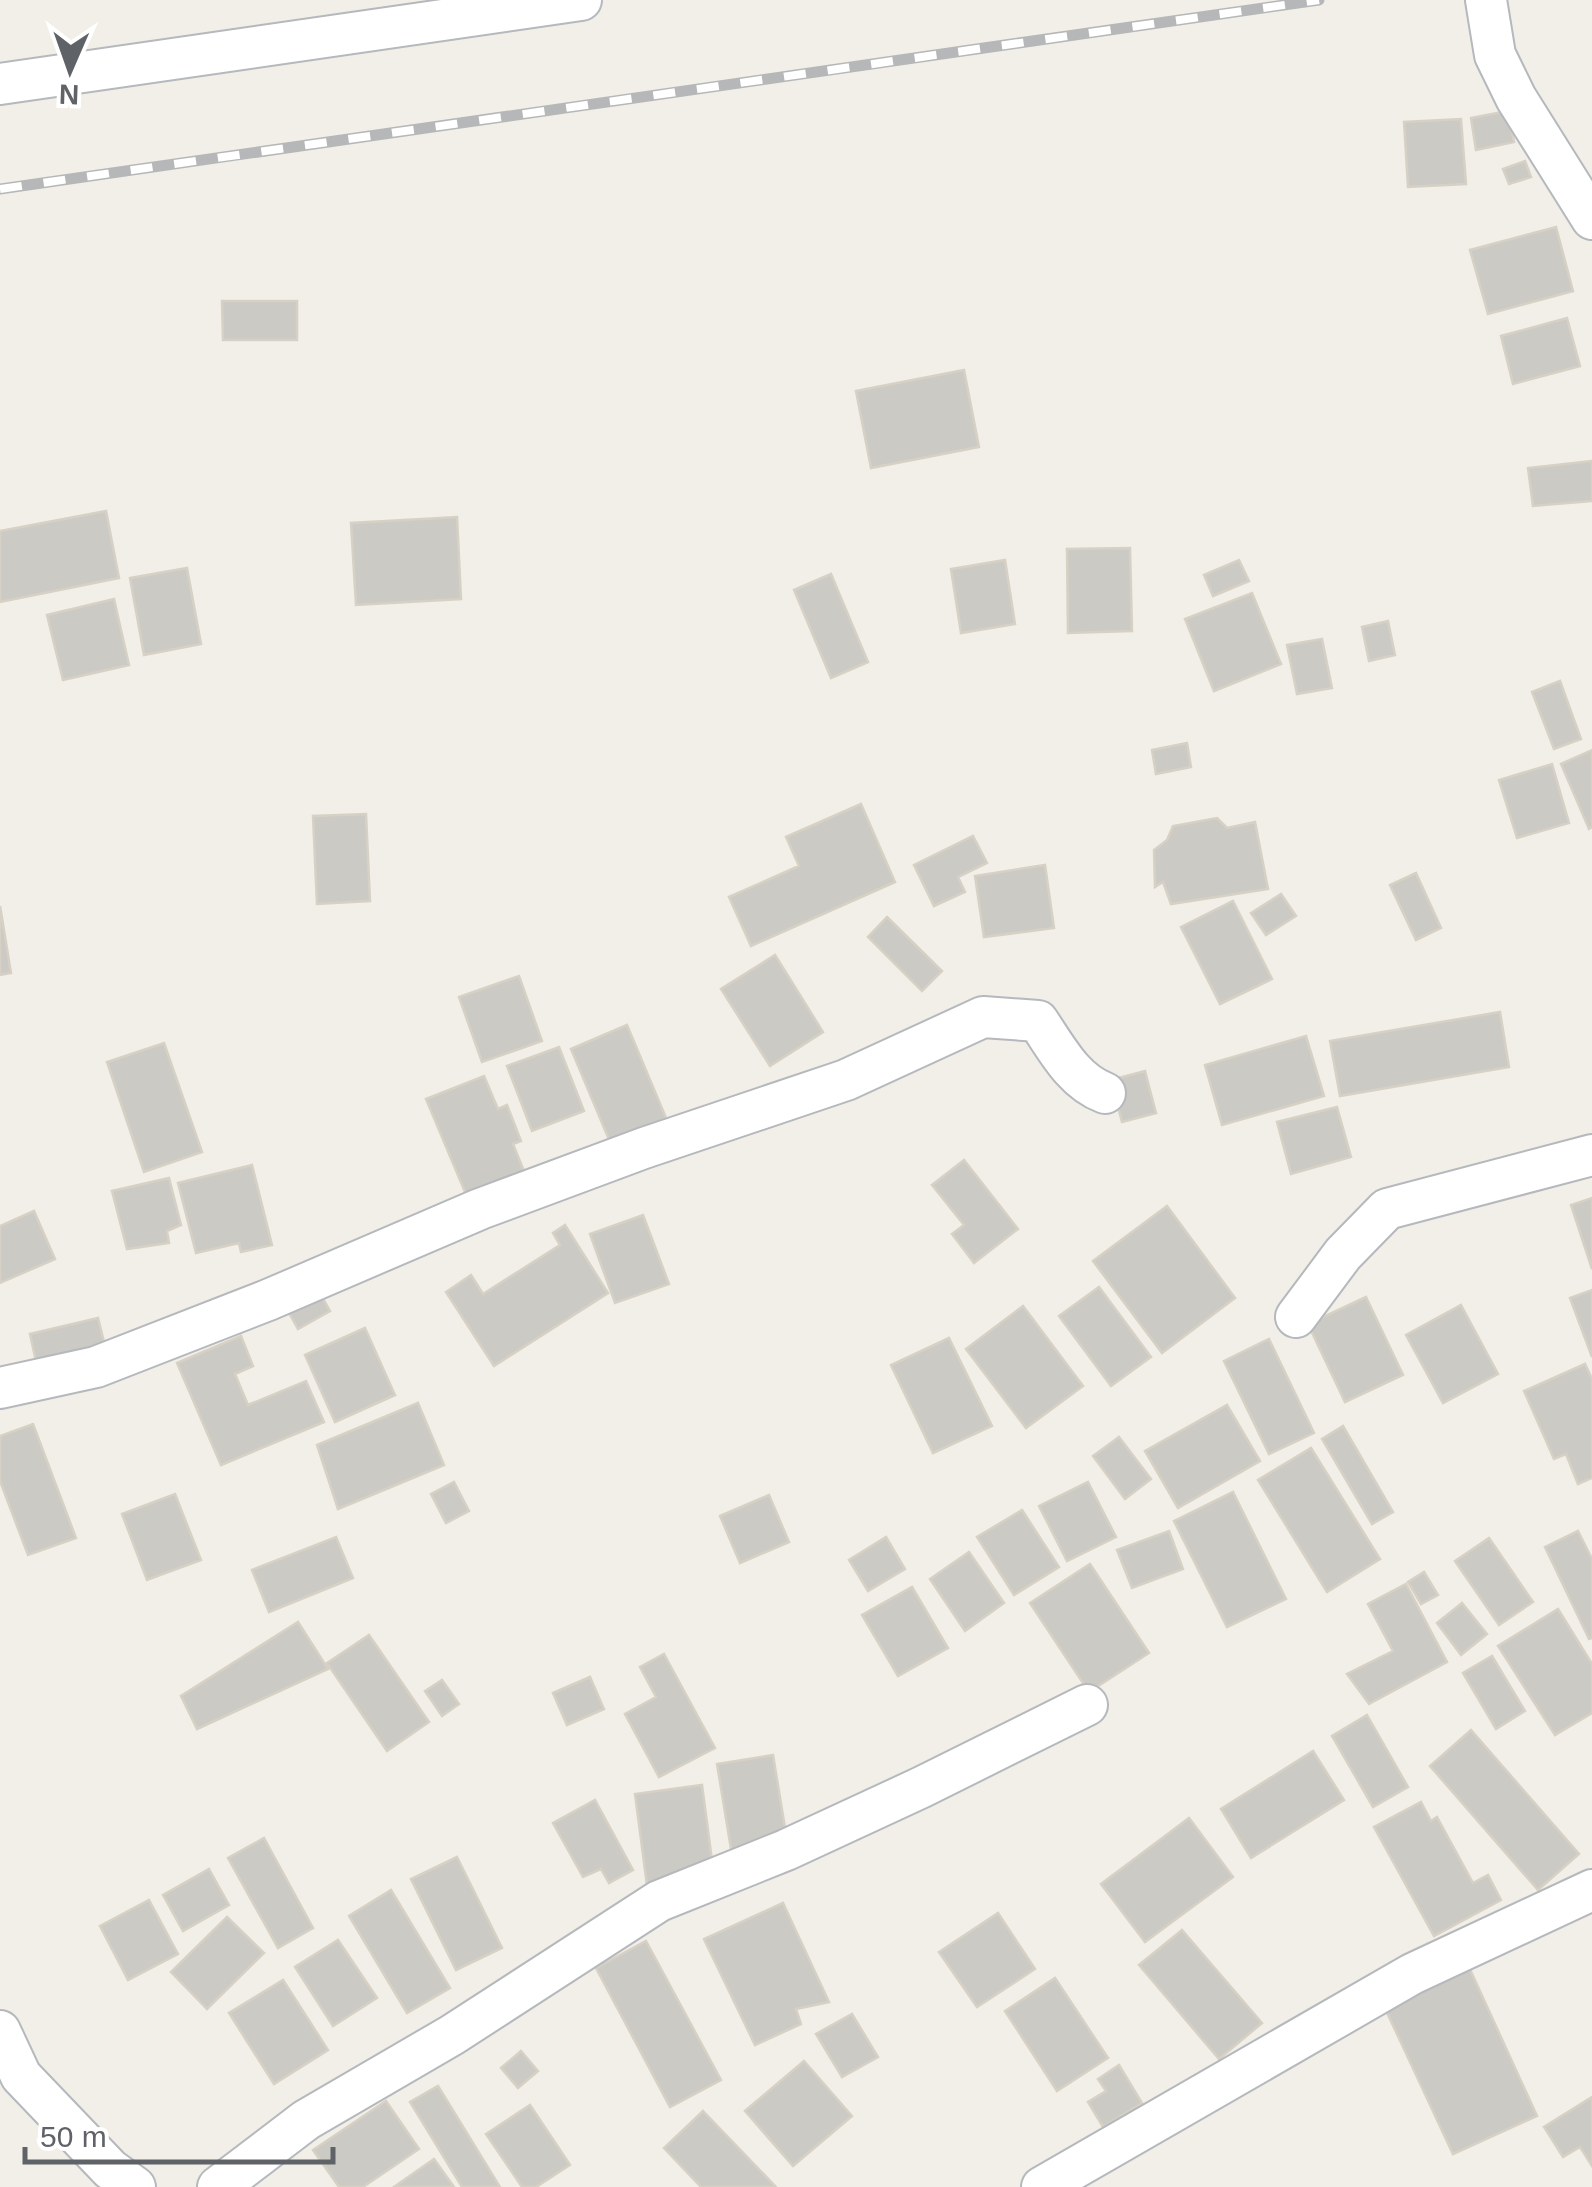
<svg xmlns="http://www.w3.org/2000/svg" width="1592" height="2187" viewBox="0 0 1592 2187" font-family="Arial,sans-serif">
<rect width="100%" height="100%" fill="#f1efe8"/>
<!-- building -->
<path fill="#cccac5" stroke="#d7d1c5" stroke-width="2.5" d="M1508 111 1514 142 1476 150 1471 118Z
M1461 119 1466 184 1408 187 1404 122Z
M1525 161 1531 177 1509 184 1503 169Z
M1556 227 1573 291 1488 314 1470 250Z
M222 301H297V340H223Z
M1567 318 1580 366 1513 384 1501 336Z
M964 370 979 447 871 468 856 391Z
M1592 461V501L1533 506 1528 468Z
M106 511 119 578 0 602V531Z
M457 517 461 599 356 605 351 523Z
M1130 548 1132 631 1068 633 1067 549Z
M1005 560 1015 624 961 633 951 569Z
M1239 560 1249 581 1213 596 1204 575Z
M187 568 201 644 144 655 130 578Z
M831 574 868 662 831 678 794 590Z
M1252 593 1281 664 1214 691 1185 619Z
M114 599 129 665 63 680 47 615Z
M1388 621 1395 655 1369 661 1362 627Z
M1322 639 1332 688 1297 694 1287 645Z
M1560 681 1581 739 1554 749 1532 692Z
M1187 743 1191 767 1156 774 1152 750Z
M1592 750V827L1589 829 1561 764Z
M1552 764 1569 823 1517 838 1499 780Z
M861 804 895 882 751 946 729 897 799 866 786 837Z
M366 814 370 901 317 904 313 816Z
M1217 818 1227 828 1255 822 1268 889 1171 904 1163 882 1155 887 1154 850 1167 840 1173 826Z
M973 836 987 863 958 877 965 892 934 906 914 865Z
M1045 865 1054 928 984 937 975 876Z
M1416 873 1441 928 1416 940 1390 885Z
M1281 894 1296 916 1266 935 1251 913Z
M1233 901 1272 979 1220 1004 1181 927Z
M0 906 11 973 0 975Z
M887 917 942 971 922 991 868 937Z
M775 955 823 1032 770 1066 721 989Z
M519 976 542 1041 482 1062 459 997Z
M1500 1012 1509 1067 1340 1096 1330 1041Z
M627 1025 669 1125 613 1149 571 1049Z
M1306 1036 1324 1096 1222 1125 1205 1065Z
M164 1043 202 1152 144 1172 107 1062Z
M559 1047 584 1111 532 1131 507 1066Z
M1145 1071 1156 1113 1122 1122 1111 1080Z
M484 1076 498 1109 507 1105 521 1141 513 1144 528 1181 470 1204 426 1099Z
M1337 1107 1351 1157 1291 1174 1277 1122Z
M964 1160 1018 1229 974 1263 952 1234 964 1225 932 1185Z
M252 1165 272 1245 241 1252 239 1243 196 1253 178 1183Z
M169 1178 181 1225 167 1231 169 1243 127 1249 112 1191Z
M1592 1198V1269L1571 1205Z
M1167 1206 1235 1298 1162 1353 1093 1261Z
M34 1211 55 1259 0 1283V1226Z
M643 1215 669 1284 615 1303 590 1234Z
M565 1225 608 1293 494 1366 446 1292 471 1275 483 1294 560 1245 553 1233Z
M1099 1287 1151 1357 1111 1386 1059 1316Z
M1592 1290V1357L1570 1298Z
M320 1293 330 1311 298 1329 288 1311Z
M1366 1297 1403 1375 1345 1402 1308 1324Z
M1461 1305 1498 1374 1443 1403 1406 1335Z
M1023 1306 1083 1386 1026 1428 966 1349Z
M98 1318 106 1350 37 1366 30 1334Z
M365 1328 395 1395 335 1422 305 1355Z
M241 1336 253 1366 235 1374 248 1405 306 1381 324 1422 221 1465 177 1363Z
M949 1338 992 1426 933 1453 891 1365Z
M1269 1339 1314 1433 1269 1454 1224 1361Z
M1585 1364 1592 1379V1478L1578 1484 1566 1454 1554 1459 1524 1391Z
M418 1403 444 1465 338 1509 317 1445Z
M1227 1405 1260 1461 1178 1508 1145 1451Z
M33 1424 76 1538 28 1555 0 1481V1436Z
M1343 1426 1393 1512 1372 1524 1322 1439Z
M1119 1437 1151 1479 1125 1499 1093 1456Z
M1311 1448 1380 1559 1327 1592 1258 1480Z
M454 1482 469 1511 446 1523 431 1494Z
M1088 1482 1116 1537 1067 1561 1039 1506Z
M1233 1492 1286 1599 1227 1627 1174 1521Z
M175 1494 201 1560 147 1580 122 1514Z
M769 1495 789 1542 740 1563 720 1516Z
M1022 1510 1059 1567 1014 1595 977 1537Z
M1169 1531 1183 1569 1132 1588 1117 1550Z
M1578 1531 1592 1559V1638L1589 1639 1545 1547Z
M336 1537 353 1578 269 1612 252 1570Z
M886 1537 905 1569 868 1591 849 1560Z
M1489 1538 1533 1602 1499 1625 1455 1561Z
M969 1552 1004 1603 965 1631 930 1579Z
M1090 1564 1149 1653 1089 1692 1030 1603Z
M1424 1572 1438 1595 1421 1604 1408 1582Z
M1406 1584 1447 1662 1369 1704 1347 1674 1393 1651 1368 1604Z
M912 1587 948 1648 898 1676 862 1615Z
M1462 1603 1487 1634 1461 1655 1437 1623Z
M1558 1609 1592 1664V1713L1555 1735 1498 1646Z
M298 1622 328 1669 197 1729 181 1696Z
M369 1635 429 1722 387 1751 327 1663Z
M664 1654 715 1748 659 1777 625 1714 656 1697 640 1667Z
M1492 1656 1525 1711 1496 1729 1463 1673Z
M590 1677 604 1709 567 1725 553 1693Z
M442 1680 459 1704 442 1716 425 1691Z
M1367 1715 1408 1787 1373 1807 1332 1736Z
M1471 1730 1579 1854 1538 1890 1430 1766Z
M1313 1751 1344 1800 1251 1858 1221 1809Z
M773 1755 788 1846 732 1855 717 1764Z
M702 1785 715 1883 648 1893 635 1794Z
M595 1800 633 1870 609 1883 601 1869 583 1877 553 1823Z
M1421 1802 1431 1821 1437 1817 1473 1883 1488 1875 1501 1900 1434 1936 1374 1827Z
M1189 1818 1233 1877 1145 1942 1101 1884Z
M264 1838 313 1928 278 1948 228 1858Z
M457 1857 502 1948 456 1970 411 1879Z
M209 1869 229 1905 183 1931 163 1895Z
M391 1890 450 1988 407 2013 349 1916Z
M149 1900 178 1954 128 1980 100 1926Z
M783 1903 829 2002 796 2009 801 2024 755 2045 704 1939Z
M998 1913 1035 1969 977 2007 939 1952Z
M227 1917 264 1953 207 2009 171 1972Z
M1182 1930 1262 2023 1219 2059 1139 1965Z
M338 1940 377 1998 333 2026 295 1967Z
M646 1941 721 2080 670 2107 596 1968Z
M1468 1965 1537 2116 1453 2154 1383 2004Z
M1055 1978 1108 2058 1057 2091 1005 2011Z
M283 1980 328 2050 274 2084 229 2013Z
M852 2014 878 2057 842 2077 816 2034Z
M521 2051 538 2071 518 2088 501 2068Z
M804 2061 852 2116 793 2166 745 2111Z
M1119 2065 1142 2103 1103 2127 1088 2102 1106 2091 1098 2079Z
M438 2086 500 2187H462L410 2102Z
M1592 2097V2166L1580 2147 1563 2157 1544 2127Z
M386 2101 419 2149 363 2187H339L313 2150Z
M530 2105 570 2165 536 2187H522L486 2134Z
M703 2111 776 2187H701L664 2148Z
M434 2159 454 2187H394Z"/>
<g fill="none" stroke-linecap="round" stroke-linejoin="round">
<!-- minor casing -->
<g stroke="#b5b8bc" stroke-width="44">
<path id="minor" d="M1486 0 1495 55 1516 98 1592 219
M0 84 581 0
M1296 1317 1343 1254 1387 1209 1592 1155
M0 1388 96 1367 268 1300 480 1209 644 1148 846 1080 983 1017 1038 1021C1057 1049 1073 1081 1105 1093
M0 2031 21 2076 110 2169 135 2187
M218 2187 306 2120 452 2035 659 1901 786 1850 922 1787 1087 1705
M1042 2187 1412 1974 1592 1890"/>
</g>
<!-- minor -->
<use href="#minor" stroke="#fff" stroke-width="40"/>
<!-- rail casing -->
<g stroke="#b6b7b8" stroke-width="11">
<path id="rail" d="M0 189 1319 0"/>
</g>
<!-- rail -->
<use href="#rail" stroke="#fff" stroke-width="8" stroke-dasharray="22" stroke-linecap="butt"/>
</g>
<!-- north arrow -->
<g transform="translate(70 70) rotate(182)" stroke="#ffffff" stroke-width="8" paint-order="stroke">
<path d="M0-8L18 38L0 25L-18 38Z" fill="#5f6368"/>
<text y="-15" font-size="28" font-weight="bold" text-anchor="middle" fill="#5f6368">N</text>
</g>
<!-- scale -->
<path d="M25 2147v15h308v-15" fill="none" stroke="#5f6368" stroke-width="5"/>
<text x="40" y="2147" font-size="30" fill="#5f6368" stroke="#ffffff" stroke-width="8" paint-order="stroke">50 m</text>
</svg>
